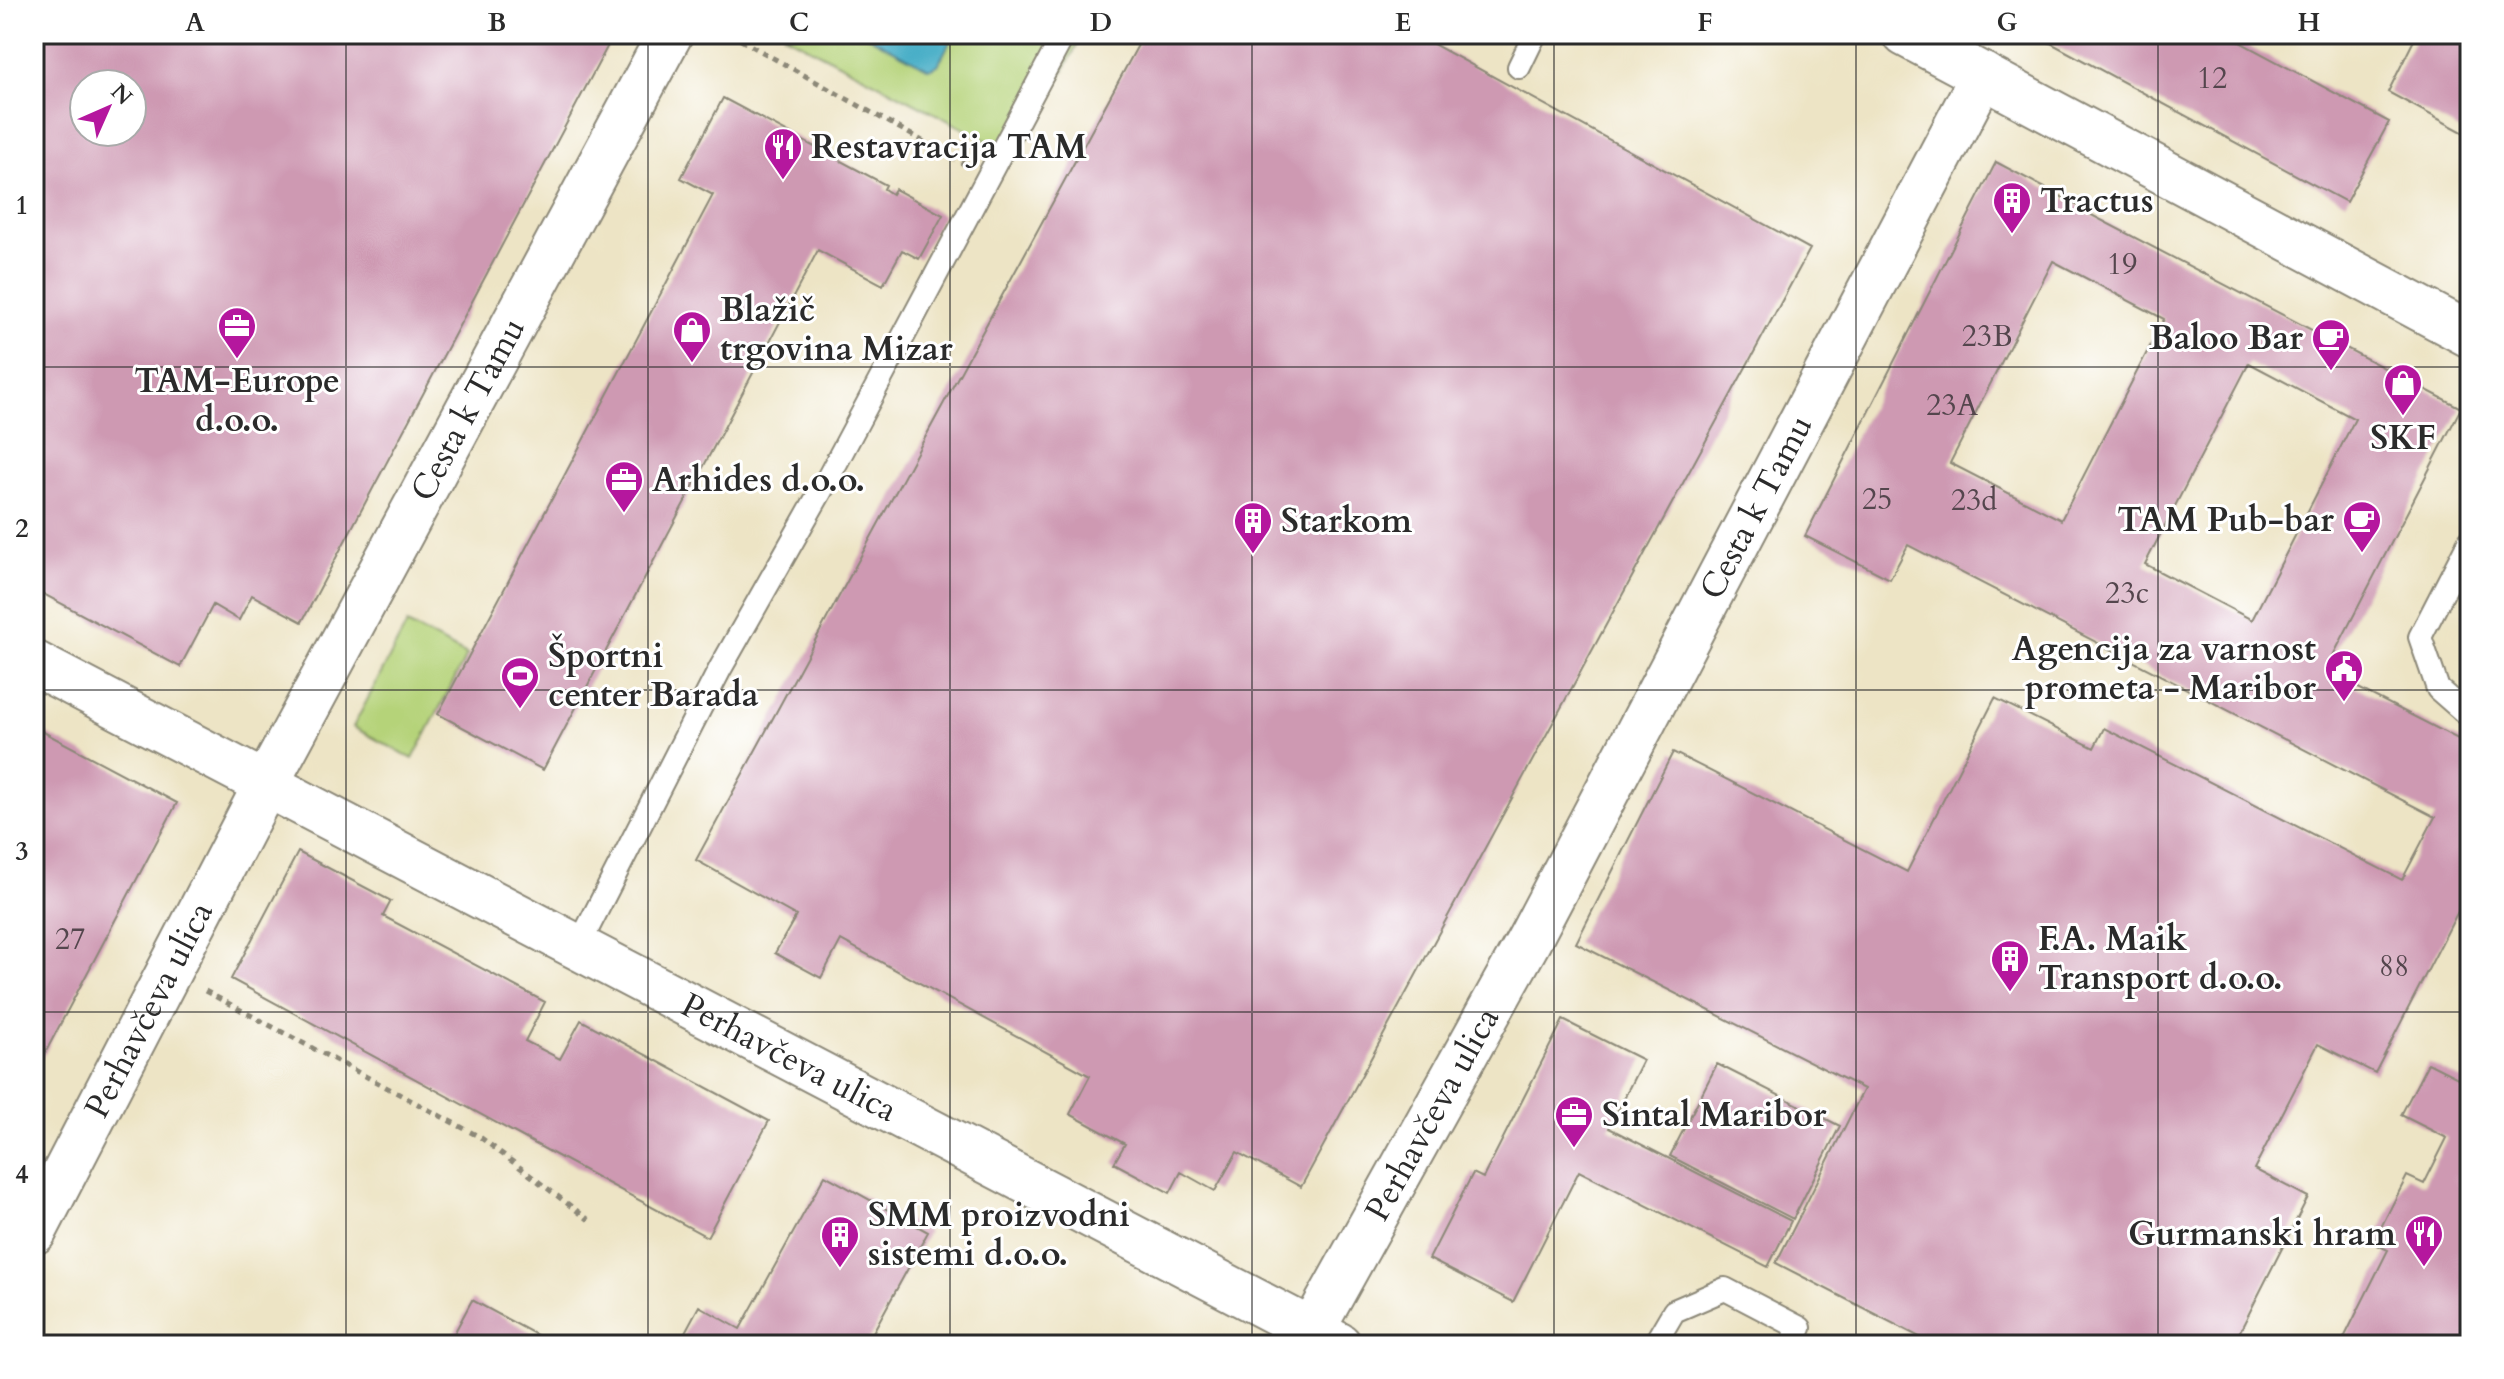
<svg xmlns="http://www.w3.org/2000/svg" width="2504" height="1379" viewBox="0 0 2504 1379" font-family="Cardo,serif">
<rect width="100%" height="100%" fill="#fff"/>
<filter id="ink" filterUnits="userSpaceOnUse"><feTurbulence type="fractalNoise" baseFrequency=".0125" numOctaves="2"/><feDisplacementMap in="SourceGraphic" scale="16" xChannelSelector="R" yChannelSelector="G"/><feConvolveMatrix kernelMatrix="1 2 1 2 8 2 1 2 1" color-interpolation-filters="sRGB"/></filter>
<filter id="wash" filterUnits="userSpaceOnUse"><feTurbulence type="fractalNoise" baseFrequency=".006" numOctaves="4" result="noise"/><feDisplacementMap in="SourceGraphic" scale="32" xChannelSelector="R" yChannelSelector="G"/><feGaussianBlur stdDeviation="1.8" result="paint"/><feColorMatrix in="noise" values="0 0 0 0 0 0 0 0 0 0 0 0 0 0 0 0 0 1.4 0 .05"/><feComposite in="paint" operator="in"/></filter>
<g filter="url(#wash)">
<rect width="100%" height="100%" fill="#ede4c5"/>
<!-- green -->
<path fill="#b5d379" stroke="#707f52" stroke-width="2" d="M783 34H1083L1018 157Z
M407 624 467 655 413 759 353 727Z"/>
<!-- water -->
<path fill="#48afc7" stroke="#3a6d79" stroke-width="2" d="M864 34H954L938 65 929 69Z"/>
<g id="blocks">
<!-- building -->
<path fill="#ce99b2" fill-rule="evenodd" d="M34 34H614L302 622 252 595 239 620 213 605 180 667 34 589ZM84 84H132V132H84Z
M1144 34H1415L1810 249 1301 1187 1237 1152 1215 1191 1181 1172 1170 1193 1114 1163 1125 1144 1070 1114 1090 1076 841 940 821 978 775 953 796 916 696 860Z
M2034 34H2225L2389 122 2346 202Z
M2417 34H2462L2470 38V136L2388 92Z
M723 98 886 185 884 189 892 194 895 189 943 215 919 259 902 250 883 285 818 250 543 770 438 714 713 195 681 178Z
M1996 162 2081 207 2080 209 2461 408 2325 671 2470 745V888L2375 1073 2318 1044 2254 1169 2308 1197 2233 1345H1935L1776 1263 1864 1089 1576 943 1673 752 1907 872 1995 698 2094 748 2104 728 2402 880 2435 817 1908 545 1890 579 1805 536ZM2053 261 2164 319 2061 520 1950 463ZM2249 363 2355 419 2252 620 2145 564Z
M34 727 177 803 34 1074Z
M298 852 391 901 383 916 545 1002 525 1041 560 1059 581 1020 769 1121 707 1237 231 979Z
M1563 1020 1643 1060 1609 1128 1791 1221 1768 1267 1579 1171 1513 1302 1429 1259 1473 1173 1483 1178Z
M2428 1063 2470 1084V1345H2353L2343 1340 2388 1250 2373 1243 2407 1176 2424 1184 2447 1138 2401 1115Z
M1717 1064 1840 1126 1793 1219 1670 1156Z
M825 1175 928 1232 866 1345H678L699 1306 740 1329Z
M472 1300 555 1345H448Z"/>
</g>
</g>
<g filter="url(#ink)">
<use href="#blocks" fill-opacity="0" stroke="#8c8878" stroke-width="2"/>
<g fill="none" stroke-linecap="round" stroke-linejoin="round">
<!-- service casing -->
<g stroke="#8c8878" stroke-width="26">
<path id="service" d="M1957 62 1970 34
M1519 67 1535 34
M2470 540 2420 637 2438 689 2470 717
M577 949 720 669 827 480 1064 34
M1654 1345 1674 1311 1725 1289 1800 1328 1791 1345"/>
</g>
<!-- minor casing -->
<g stroke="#8c8878" stroke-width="48">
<g id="minor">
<path d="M1905 34 2470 335"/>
<path id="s1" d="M34 1232 265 786 670 34"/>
<path id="s2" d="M1304 1345 1529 940 1983 75"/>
</g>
</g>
<!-- tertiary casing -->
<g stroke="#8c8878" stroke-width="48">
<g id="tertiary">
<path id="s3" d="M34 663 1339 1345"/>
</g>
</g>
<!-- path -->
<path stroke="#8c8878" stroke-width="5" stroke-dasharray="6 6" stroke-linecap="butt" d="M730 34 964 164
M205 991 480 1137 589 1220"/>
<!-- service -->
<use href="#service" stroke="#fff" stroke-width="22"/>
<!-- minor -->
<use href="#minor" stroke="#fff" stroke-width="44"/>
<!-- tertiary -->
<use href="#tertiary" stroke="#fff" stroke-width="44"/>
</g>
</g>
<!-- grid -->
<path fill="none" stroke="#2b2b2b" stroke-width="2" stroke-opacity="0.55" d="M346 34V1345M648 34V1345M950 34V1345M1252 34V1345M1554 34V1345M1856 34V1345M2158 34V1345M34 367H2470M34 690H2470M34 1012H2470"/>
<!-- icons -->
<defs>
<g id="restaurant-pin" transform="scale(2)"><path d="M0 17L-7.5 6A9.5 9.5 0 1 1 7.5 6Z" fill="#b5179e" stroke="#fff"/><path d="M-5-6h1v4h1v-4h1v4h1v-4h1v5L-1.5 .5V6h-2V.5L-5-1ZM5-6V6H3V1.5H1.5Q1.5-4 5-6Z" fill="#fff"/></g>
<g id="building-pin" transform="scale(2)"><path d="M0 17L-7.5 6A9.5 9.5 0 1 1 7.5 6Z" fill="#b5179e" stroke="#fff"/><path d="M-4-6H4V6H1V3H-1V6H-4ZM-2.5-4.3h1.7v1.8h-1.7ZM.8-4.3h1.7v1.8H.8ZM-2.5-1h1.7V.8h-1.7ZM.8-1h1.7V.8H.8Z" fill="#fff"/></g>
<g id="office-pin" transform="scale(2)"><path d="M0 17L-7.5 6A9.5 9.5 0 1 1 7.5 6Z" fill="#b5179e" stroke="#fff"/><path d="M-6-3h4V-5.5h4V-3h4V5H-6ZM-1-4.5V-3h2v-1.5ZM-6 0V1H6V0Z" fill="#fff"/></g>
<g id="shop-pin" transform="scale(2)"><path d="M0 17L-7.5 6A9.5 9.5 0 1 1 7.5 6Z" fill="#b5179e" stroke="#fff"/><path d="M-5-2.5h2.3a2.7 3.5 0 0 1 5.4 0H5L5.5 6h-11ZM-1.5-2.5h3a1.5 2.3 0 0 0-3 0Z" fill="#fff"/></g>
<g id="cafe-pin" transform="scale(2)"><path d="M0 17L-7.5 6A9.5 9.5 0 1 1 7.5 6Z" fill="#b5179e" stroke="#fff"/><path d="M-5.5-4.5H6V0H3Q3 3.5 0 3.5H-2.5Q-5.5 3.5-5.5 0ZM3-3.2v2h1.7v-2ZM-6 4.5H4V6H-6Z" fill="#fff"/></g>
<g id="civic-pin" transform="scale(2)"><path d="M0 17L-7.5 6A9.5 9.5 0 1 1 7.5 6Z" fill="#b5179e" stroke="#fff"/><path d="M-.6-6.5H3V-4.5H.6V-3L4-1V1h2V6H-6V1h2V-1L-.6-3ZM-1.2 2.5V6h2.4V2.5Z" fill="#fff"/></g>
<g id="stadium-pin" transform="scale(2)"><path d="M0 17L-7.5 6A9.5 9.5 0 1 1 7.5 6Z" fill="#b5179e" stroke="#fff"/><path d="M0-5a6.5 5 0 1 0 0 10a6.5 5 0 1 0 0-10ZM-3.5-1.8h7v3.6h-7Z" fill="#fff"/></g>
</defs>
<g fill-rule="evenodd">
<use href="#restaurant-pin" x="783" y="147"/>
<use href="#building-pin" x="2012" y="201"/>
<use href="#office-pin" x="237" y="326"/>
<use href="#shop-pin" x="692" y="330"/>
<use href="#cafe-pin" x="2331" y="338"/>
<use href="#shop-pin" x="2403" y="383"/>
<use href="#office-pin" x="624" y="480"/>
<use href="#cafe-pin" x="2362" y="520"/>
<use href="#building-pin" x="1253" y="521"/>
<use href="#civic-pin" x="2344" y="669"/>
<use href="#stadium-pin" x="520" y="676"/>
<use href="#building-pin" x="2010" y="959"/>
<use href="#office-pin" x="1574" y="1115"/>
<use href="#restaurant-pin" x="2424" y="1234"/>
<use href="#building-pin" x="840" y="1235"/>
</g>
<g text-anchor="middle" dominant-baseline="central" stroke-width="6" stroke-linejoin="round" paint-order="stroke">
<!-- number labels -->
<g font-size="30" fill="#54464d">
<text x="2212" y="78">12</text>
<text x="2122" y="264">19</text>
<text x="1987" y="336">23B</text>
<text x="1952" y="405">23A</text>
<text x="1877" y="499">25</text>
<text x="1974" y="500">23d</text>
<text x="2127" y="593">23c</text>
<text x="70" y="939">27</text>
<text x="2394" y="966">88</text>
</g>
<!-- poi labels -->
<g font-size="34" font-weight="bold" fill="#2b2b2b" stroke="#fff" text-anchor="start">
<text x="811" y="147">Restavracija TAM</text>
<text x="2040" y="201">Tractus</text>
<text x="720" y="310">Blažič<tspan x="720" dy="39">trgovina Mizar</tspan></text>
<text x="2303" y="338" text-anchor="end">Baloo Bar</text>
<text x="237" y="381" text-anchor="middle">TAM-Europe<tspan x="237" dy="39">d.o.o.</tspan></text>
<text x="2403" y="438" text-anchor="middle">SKF</text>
<text x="652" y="480">Arhides d.o.o.</text>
<text x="2334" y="520" text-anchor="end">TAM Pub-bar</text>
<text x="1281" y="521">Starkom</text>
<text x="2316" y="649" text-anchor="end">Agencija za varnost<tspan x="2316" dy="39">prometa - Maribor</tspan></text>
<text x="548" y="656">Športni<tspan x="548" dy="39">center Barada</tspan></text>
<text x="2038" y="939">F.A. Maik<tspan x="2038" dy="39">Transport d.o.o.</tspan></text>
<text x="1602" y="1115">Sintal Maribor</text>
<text x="868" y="1215">SMM proizvodni<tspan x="868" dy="39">sistemi d.o.o.</tspan></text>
<text x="2396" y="1234" text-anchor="end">Gurmanski hram</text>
</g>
<!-- street labels -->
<g font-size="34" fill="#2b2b2b" stroke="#fff">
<text stroke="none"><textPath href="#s1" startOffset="930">Cesta k Tamu</textPath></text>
<text stroke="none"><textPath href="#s2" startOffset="952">Cesta k Tamu</textPath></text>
<text stroke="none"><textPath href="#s1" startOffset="250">Perhavčeva ulica</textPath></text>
<text stroke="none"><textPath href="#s3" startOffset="852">Perhavčeva ulica</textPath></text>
<text stroke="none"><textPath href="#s2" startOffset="264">Perhavčeva ulica</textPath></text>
</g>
</g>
<!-- margin -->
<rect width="2504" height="1379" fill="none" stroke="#fff" stroke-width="88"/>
<!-- north arrow -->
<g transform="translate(108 108) rotate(45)"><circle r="38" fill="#ffffff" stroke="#aaaaaa" stroke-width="2"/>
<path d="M0-6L14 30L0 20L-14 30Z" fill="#b5179e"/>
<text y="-12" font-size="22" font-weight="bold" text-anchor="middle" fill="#2b2b2b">N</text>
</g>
<rect x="44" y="44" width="2416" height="1291" fill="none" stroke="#2b2b2b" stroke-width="3"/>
<g font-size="26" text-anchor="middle" font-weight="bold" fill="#2b2b2b">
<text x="195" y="31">A</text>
<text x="497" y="31">B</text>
<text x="799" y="31">C</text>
<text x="1101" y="31">D</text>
<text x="1403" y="31">E</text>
<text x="1705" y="31">F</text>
<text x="2007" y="31">G</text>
<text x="2309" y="31">H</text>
<text x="22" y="214">1</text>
<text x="22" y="537">2</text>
<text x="22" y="860">3</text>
<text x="22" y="1183">4</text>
</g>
</svg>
